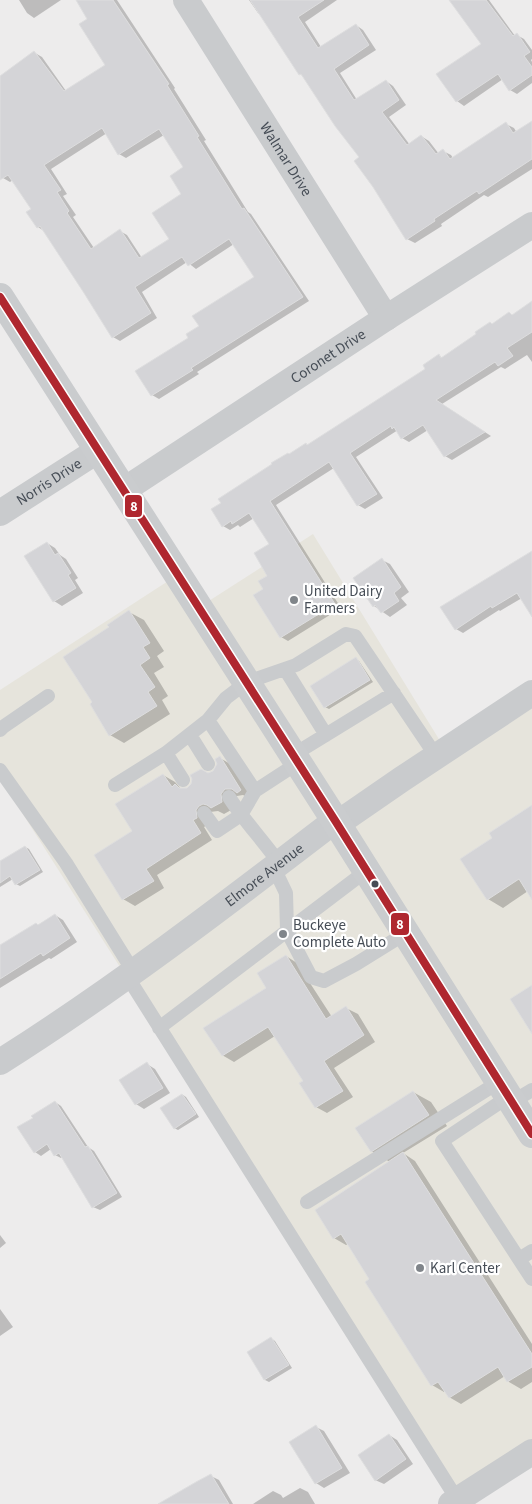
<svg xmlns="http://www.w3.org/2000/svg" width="532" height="1504" viewBox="0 0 532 1504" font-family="'Source Sans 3',sans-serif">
<rect width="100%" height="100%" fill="#edecec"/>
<!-- commercial -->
<path fill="#e6e4dc" d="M313 534 445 749 532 691V1452L457 1498 0 778V690L179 574 201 606Z"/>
<!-- shadow -->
<path fill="#0003" fill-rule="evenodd" d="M19 0H61L34 18 27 13Z
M77 0H117L175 88 174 89 206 140 204 141 248 212 251 214 309 301 197 372 199 374 159 399 152 395 190 338 201 326 256 278 234 244 196 269 187 262 142 292 157 318 120 341 113 337 44 231 38 227 32 209 13 180 10 182 3 178 0 172V78L35 53 42 57 66 91 107 65 89 19ZM107 133 119 154 126 158 164 135 185 168 183 194 171 239 142 258 127 235 120 231 94 248 73 217 76 215 63 196 67 194 51 169Z
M249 0H337L305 22 321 47 356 25 363 30 376 50 340 73 357 100 386 81 393 86 406 105 389 117 410 145 421 136 429 141 439 154 443 151 451 155 453 158 506 124 514 128 517 133 532 123V169L488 197 484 195 441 224 442 226 415 243 407 239 360 158 303 76 300 74 261 15 258 13Z
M454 0H489L515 36 517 35 524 39 532 50V59L531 60 532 62V83L517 94 510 90 503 79 464 106 457 101 438 74 483 45Z
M532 304V362L527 355 505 369 501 367 442 404 491 436 452 460 445 456 428 430 409 442 402 438 398 430 356 457 383 498 365 509 358 505 334 468 276 505 341 608 288 641 281 637 264 590 269 576 271 544 254 518 240 527 238 525 230 530 223 526 290 455 308 446 427 370 439 356 443 358 509 313 513 315Z
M47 543 55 548 60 555 66 559 78 578 75 580 83 593 62 606 54 601Z
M532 552V599L522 598 500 611 499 610 463 633 456 629Z
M382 560 390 564 409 592 401 598 407 605 390 617 374 606Z
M129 612 144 620 164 651 157 656 164 667 154 673 168 696 162 700 170 714 124 743 110 735 94 703 110 627Z
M356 659 359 661 373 682 329 709 325 707Z
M220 758 232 765 252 797 249 798 243 795 237 796 232 800 233 809 224 814 218 811 210 812 208 824 204 827 212 840 157 875 164 888 135 906 123 899 96 855 134 832 163 775 175 782 181 789H188L208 774 214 772Z
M532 807V897L528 891 503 908 488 899 494 838Z
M25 847 29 849 43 872 20 886 16 884 13 879 0 887V862Z
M55 915 63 920 77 942 51 959 49 958 0 988V947Z
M286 956 297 963 332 1017 346 1008 358 1014 375 1042 334 1068 353 1097 327 1113 316 1107 305 1081 275 1036 234 1062 222 1055 268 988Z
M147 1064 155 1069 170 1093 144 1109 136 1104 121 1081Z
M413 1092 431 1102 447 1126 403 1153 415 1161 532 1344V1382L521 1389 509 1382 505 1376 461 1404 449 1397 445 1391 444 1392 432 1385 371 1279 348 1244 346 1245 334 1238 390 1162 371 1151Z
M183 1095 186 1097 199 1117 178 1130 174 1128Z
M55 1102 61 1106 88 1147 94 1151 122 1197 100 1210 93 1207 63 1157 61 1158 55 1155 51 1149 41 1156 35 1152 34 1118Z
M0 1235 6 1243 0 1248Z
M0 1309 13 1327 0 1336Z
M271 1338 275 1341 292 1368 269 1382 265 1380 248 1352Z
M316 1427 324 1431 350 1473 324 1488 316 1483 290 1442Z
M389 1435 397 1440 413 1464 384 1484 375 1480Z
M211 1476 219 1480 233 1504H169Z
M300 1488 308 1492 315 1504H253L273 1491 281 1495 283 1498Z"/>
<!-- building -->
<path fill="#d4d4d7" stroke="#dededf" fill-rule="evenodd" d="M76 0H113L169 84 167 85 199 136 197 137 242 209 244 208 303 297 191 368 193 370 151 396 135 371 188 338 186 334 199 326 192 316 254 277 229 239 188 266 182 257 135 287 151 313 112 338 84 293 40 226 37 228 26 212 31 209 8 175 0 180V76L34 51 64 91 105 65 79 24 87 19ZM102 128 118 155 159 129 183 167 170 176 181 194 152 213 169 239 139 258 120 229 91 249 67 213 69 211 57 192 61 190 44 165Z
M250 0H324L298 17 318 48 356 24 369 45 334 69 354 100 386 80 399 100 382 112 407 145 421 135 436 154 443 149 450 159 506 122 513 133 532 121V159L479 194 477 191 434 219 435 221 406 240 373 187 354 161 359 157 335 126 301 74 299 75Z
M449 0H486L513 36 517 33 530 52 524 56 532 67V75L509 91 498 74 456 102 436 74 481 44Z
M532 301V332L507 348 513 356 498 366 495 362 436 400 485 432 444 457 423 425 401 439 394 427 392 429 391 426 350 453 377 494 357 506 329 462 270 501 335 604 280 638 253 595 263 589 258 581 267 576 254 553 269 544 249 513 232 524 231 521 222 527 211 509 221 503 218 499 272 464 271 463 288 453 289 454 306 443 307 445 425 369 423 365 439 354 441 358 476 334 475 332 490 322 492 324 509 312 512 315Z
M47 542 55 555 58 553 71 573 68 575 76 588 53 602 24 556Z
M532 551V617L517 593 492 608 491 606 455 630 440 607Z
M382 558 401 587 394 593 399 601 381 613 375 605 373 607 353 578Z
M129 610 150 643 143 647 150 658 140 665 155 687 148 692 157 706 109 736 90 704 92 702 63 657 109 627 107 625Z
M356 657 370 680 324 708 310 686Z
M220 756 241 790 237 793 232 789H225L221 794 222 802 211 808 207 805 203 804 199 806 196 810 197 818 193 820 201 833 146 869 154 881 122 900 94 855 132 831 115 804 163 774 172 787 175 784 179 788H187L191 784 192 779 190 775 201 769 208 773 213 771 217 764 215 759Z
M532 805V900L519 879 487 900 460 859 492 838 489 833Z
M25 846 40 870 15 885 10 876 0 883V861Z
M55 914 70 938 43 956 41 953 0 979V945L36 923 38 925Z
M286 955 326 1019 346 1006 364 1035 324 1061 343 1091 315 1108 299 1083 303 1081 268 1027 222 1056 203 1028 266 988 257 973Z
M532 985V1034L510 999Z
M147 1062 163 1088 135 1105 119 1080Z
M413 1091 429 1115 371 1152 355 1128Z
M182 1094 196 1114 174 1129 160 1108Z
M55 1101 85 1147 88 1146 117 1193 92 1208 59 1153 54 1156 47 1144 34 1153 17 1127 33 1118 31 1116Z
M403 1152 532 1354V1367L507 1382 498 1367 449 1398 438 1382 431 1386 365 1282 369 1279 341 1234 333 1239 315 1210Z
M271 1337 289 1365 264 1380 247 1352Z
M316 1425 342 1468 315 1484 289 1442Z
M389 1434 406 1459 375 1481 358 1455Z
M211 1474 229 1504H158L196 1482Z"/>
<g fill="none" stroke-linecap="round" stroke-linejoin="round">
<!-- lane -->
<path stroke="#c9cbcd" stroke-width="14" d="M285 669 326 735
M0 730 3 727 48 696
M190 735 208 764
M293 755 394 693
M0 770 66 863 133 971
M183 780 166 753 208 720 226 698 247 682 296 665 346 634 355 636 436 756
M115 785 166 753
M255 791 298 763
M229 797C244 821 263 840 279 863
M204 813 217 831 241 815 255 791 208 720
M274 868 286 893 287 931 311 977 324 981 356 964 406 933
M127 976 460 1504
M159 1028 366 871
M508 1097 442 1141 532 1279
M512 1102 532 1090
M307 1202 499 1082
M519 1259 532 1251"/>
<!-- street -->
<g stroke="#c9cbcd" stroke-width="26">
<path id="s1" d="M186 0 386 318"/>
<path id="s2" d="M124 490 386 318 532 225"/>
<path id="s3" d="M0 513 97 451"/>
<path id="s4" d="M0 1062C114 990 221 908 328 826L344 819 402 779 532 693"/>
<path d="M451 1504 532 1452"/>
</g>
<!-- secondary -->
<path stroke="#caccce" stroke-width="28" d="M0 297 336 822 532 1134"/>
<!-- bus-1 casing -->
<g stroke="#fff" stroke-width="11">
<path id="bus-1" d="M0 297 336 822 532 1134"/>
</g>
<!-- bus-1 -->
<use href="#bus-1" stroke="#af272f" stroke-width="8"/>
</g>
<!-- markers -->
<g fill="#80858a" stroke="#fff" stroke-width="2">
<circle cx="294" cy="600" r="5"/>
<circle cx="283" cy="934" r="5"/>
<circle cx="420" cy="1268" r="5"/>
</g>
<circle fill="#464d56" stroke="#fff" stroke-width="2" cx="375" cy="884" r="4.5"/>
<g text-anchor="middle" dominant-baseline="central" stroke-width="4.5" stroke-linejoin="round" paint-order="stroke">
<!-- street labels -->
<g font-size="15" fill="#464d56" stroke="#fff">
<text stroke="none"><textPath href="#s1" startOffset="188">Walmar Drive</textPath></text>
<text stroke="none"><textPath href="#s2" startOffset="244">Coronet Drive</textPath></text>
<text stroke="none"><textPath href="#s3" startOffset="58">Norris Drive</textPath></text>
<text stroke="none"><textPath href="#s4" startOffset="324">Elmore Avenue</textPath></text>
</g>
<!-- poi labels -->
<g font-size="15" fill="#464d56" stroke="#fff" text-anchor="start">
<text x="304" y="591">United Dairy<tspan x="304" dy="17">Farmers</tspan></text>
<text x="293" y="925">Buckeye<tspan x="293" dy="17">Complete Auto</tspan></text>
<text x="430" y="1268">Karl Center</text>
</g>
</g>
<g stroke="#fff" stroke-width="2">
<rect x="124" y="494" width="19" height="24" rx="5" fill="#af272f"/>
<rect x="390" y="912" width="20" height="24" rx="5" fill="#af272f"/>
</g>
<g font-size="14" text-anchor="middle" font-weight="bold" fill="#fff">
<text x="134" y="511">8</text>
<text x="400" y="929">8</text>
</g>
</svg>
